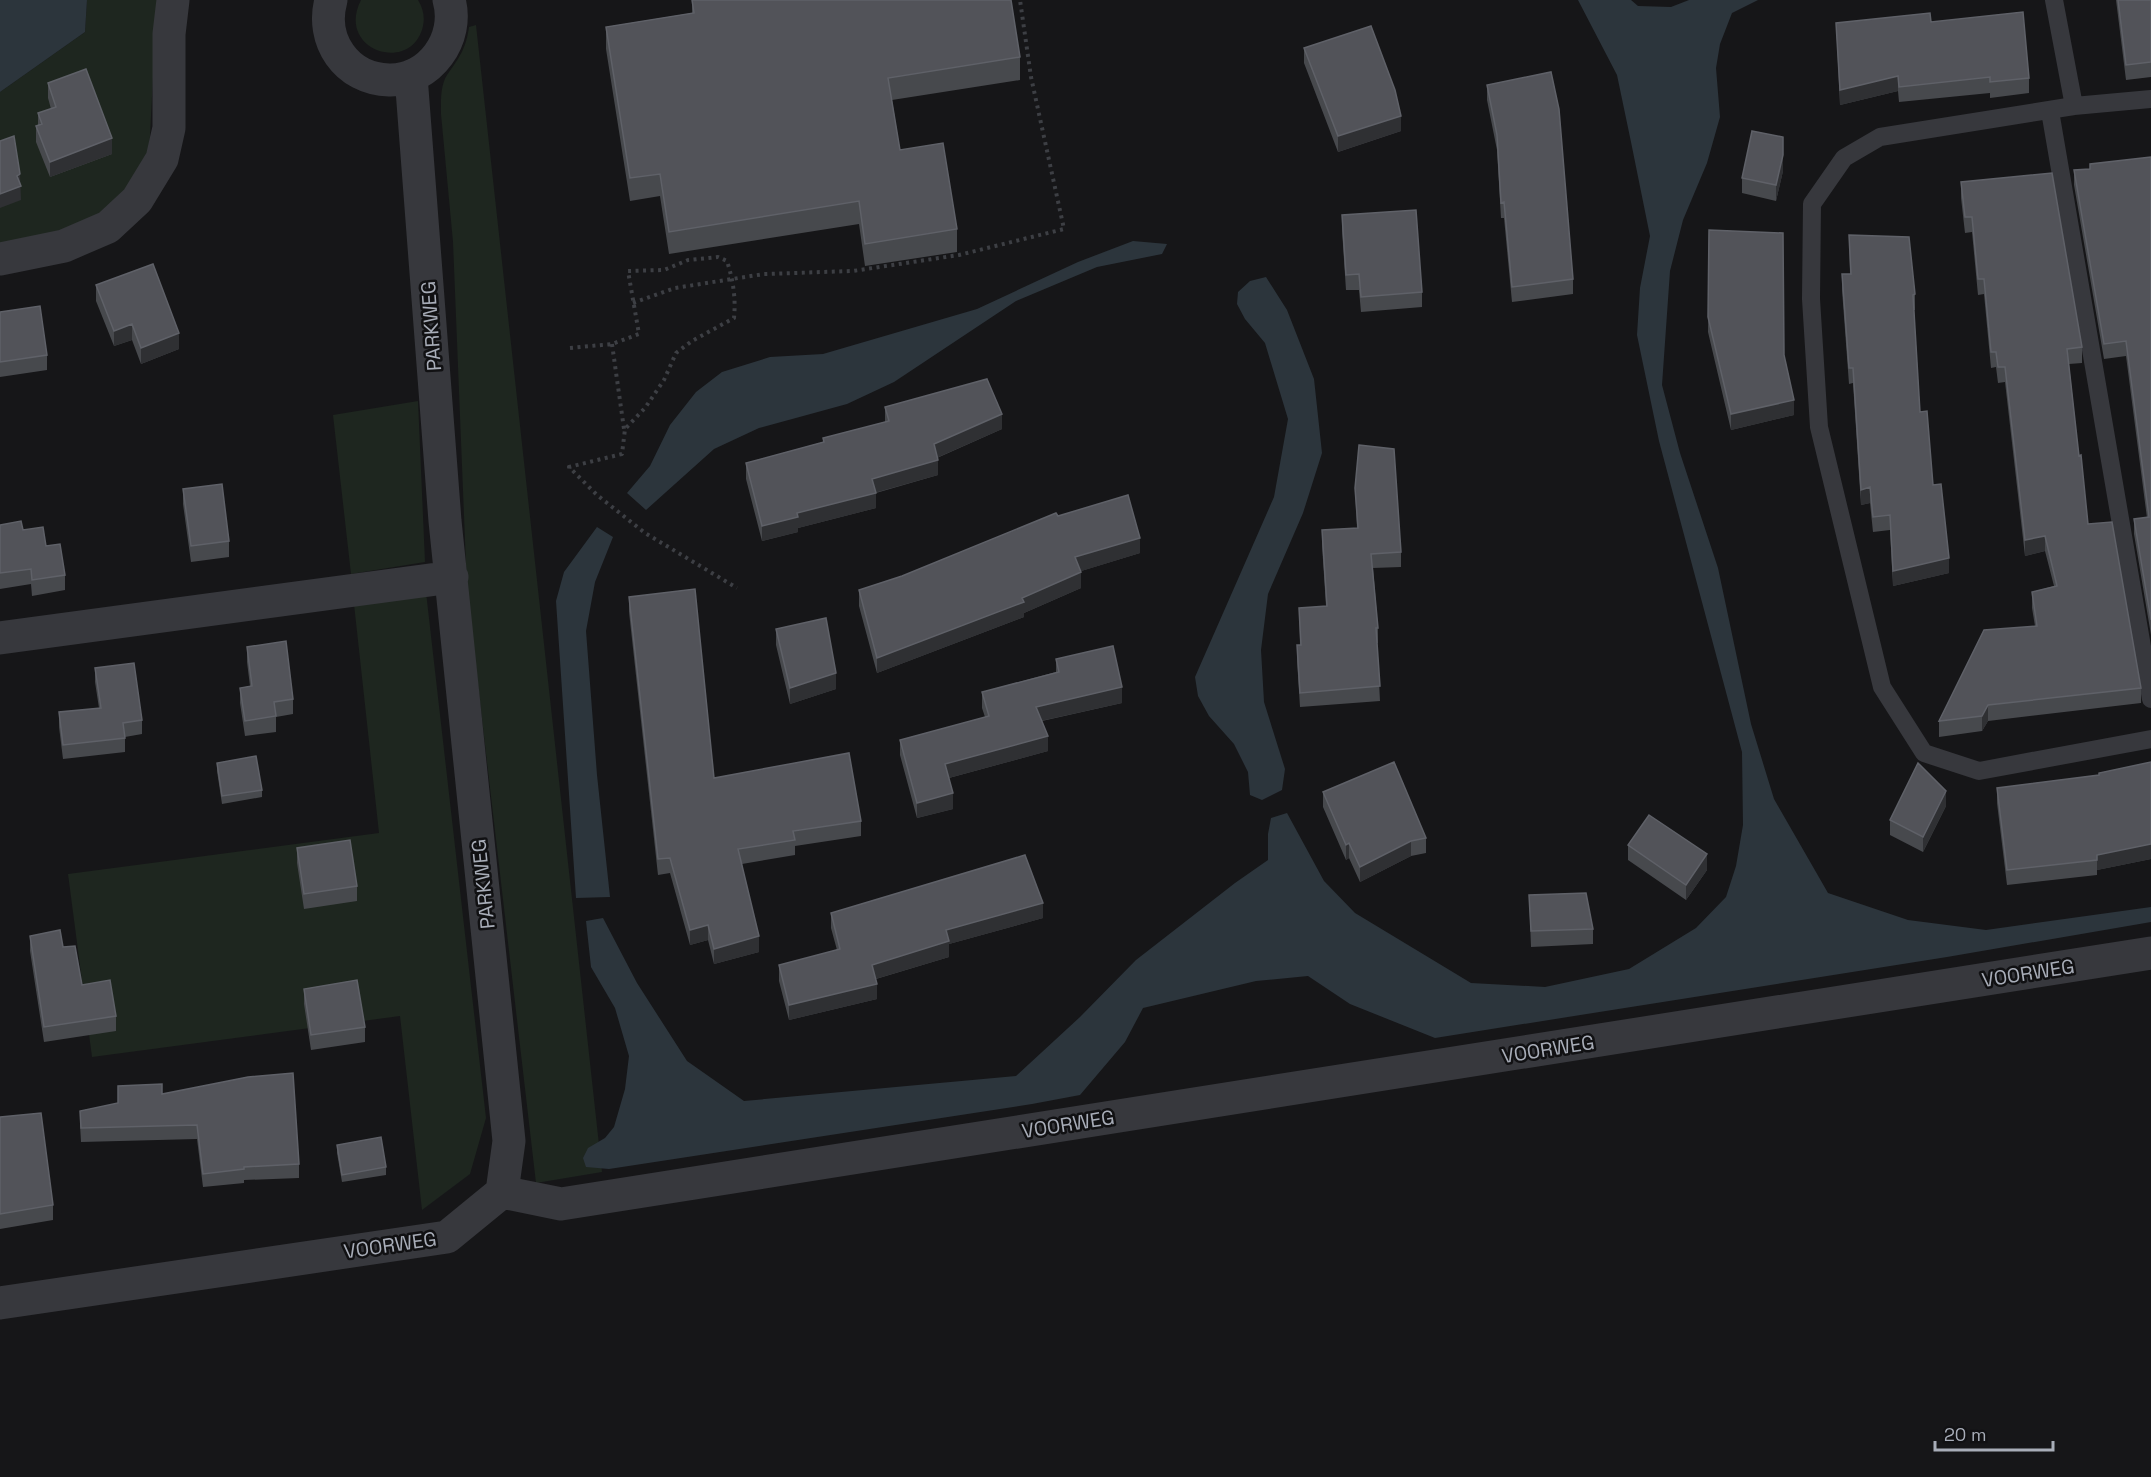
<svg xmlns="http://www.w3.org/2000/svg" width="2151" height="1477" viewBox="0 0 2151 1477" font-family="'Space Grotesk',sans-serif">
<rect width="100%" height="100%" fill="#161618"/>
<!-- green -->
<path fill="#1e261f" d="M87 0H157L149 155 146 170 112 207 67 230 0 245V92L85 32Z
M361 0H418C423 8 425 17 423 26 412 75 335 51 361 0Z
M476 25 602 1172 536 1183 467 590 453 242 441 114C441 102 440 86 447 75 459 58 466 49 469 27Z
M418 401 425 562 351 574 333 415Z
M426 592 486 1118 470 1174 422 1210 400 1016 92 1057 68 874 379 833 354 604Z"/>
<!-- water -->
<path fill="#2c353c" d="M0 0H87L85 32 0 92Z
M1578 0H1631L1638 6 1671 7 1689 0H1758L1732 13 1720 44 1716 68 1720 117 1707 163 1683 220 1670 271 1662 385 1680 453 1718 568 1751 724 1774 799 1828 893 1908 920 1986 930 2151 907V922L1947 957 1435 1038 1350 1004 1308 976 1256 981 1143 1008 1125 1042 1080 1095 1032 1104 609 1169 586 1167 583 1158 588 1148 605 1138 614 1127 625 1089 629 1056 615 1008 591 967 586 921 603 918 637 983 687 1061 744 1101 1016 1076 1080 1017 1136 960 1235 883 1268 860V834L1271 818 1287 813 1324 881 1355 913 1471 983 1545 987 1629 969 1696 928 1726 897 1736 866 1743 825 1742 752 1659 441 1637 335 1640 288 1650 236 1631 142 1617 75Z
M1133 241 1167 244 1162 254 1097 267 1016 301 894 382 847 404 759 428 714 449 646 510 627 493 650 466 670 425 696 392 722 372 770 357 823 354 977 309 1078 262Z
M1266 277 1287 310 1314 379 1322 453 1303 513 1268 594 1261 650 1264 702 1285 769 1282 790 1262 800 1250 795 1248 772 1234 744 1209 716 1198 696 1195 677 1274 497 1288 419 1265 343 1245 319 1237 304 1238 292 1250 281Z
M597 527 613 537 595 582 586 631 597 775 610 897 576 898 556 601 564 572Z"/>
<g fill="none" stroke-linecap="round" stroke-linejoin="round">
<!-- path -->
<path stroke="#3d3f44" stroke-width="4" stroke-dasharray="3 4.5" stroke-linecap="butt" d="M633 303 675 288 764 274 853 271 959 255 1064 229 1031 77 1020 0
M612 344 624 429
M570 348 612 344 639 334 628 271 664 270 688 260 718 257 727 261C733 280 736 298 734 318L692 341 676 353 664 380 645 408 625 429 622 454 569 467 597 495 645 533 737 588"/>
<!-- service -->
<path stroke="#37383d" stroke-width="18" d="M2054 0 2074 106
M2151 99 2074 106 1880 137 1844 158 1812 204 1811 299 1819 427 1882 687 1924 753 1979 771 2151 739
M2050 111 2151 699"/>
<!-- minor -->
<path stroke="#37383d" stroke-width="33" d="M331 0C320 40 346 79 389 80 430 81 460 38 449 0
M411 76 445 521 509 1141 502 1192
M0 259 64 246 108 227 137 200 162 159 169 128V34L173 0
M0 638 452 577
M0 1303 447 1237 502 1192 561 1204 2151 953"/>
</g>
<!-- wall -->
<path fill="#47494d" d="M692 0 1020 57V80L892 100 900 150 957 229V252L865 266 859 224 669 254 660 196 630 201 606 49V27L692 13Z
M2116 0H2151V77L2126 80Z
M1931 22 2029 78V93L1990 98V93L1899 102 1898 91 1840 105 1836 23Z
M1304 48 1401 131 1338 152 1304 63Z
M48 83 112 154 50 177 36 142V126H38V113L51 109 48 98Z
M1487 85 1573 279V294L1512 302 1504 218H1501L1497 150 1487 100Z
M2151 157V635L2134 534V519L2147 518 2126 356 2104 359 2074 185V170L2090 169V164Z
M1783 171 1776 201 1742 193V178Z
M1961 182 2082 347V363L2069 364 2079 456 2088 524 2141 688V703L1988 721 1982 731 1939 737V721L2035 626 2032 608V592L2054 586 2045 551 2025 556 2005 382 1998 383 1996 367 1991 368 1984 294 1978 295 1972 232 1965 233 1961 198Z
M1342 215 1422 292V307L1361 312 1359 290H1346L1342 230Z
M1709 230 1784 355 1794 415 1731 430 1708 332Z
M1849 235 1915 294V310H1914L1920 412 1949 573 1893 586 1890 530 1873 532 1870 503 1861 505 1853 383 1849 384 1842 290V274H1850Z
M96 285 179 349 141 364 132 340 114 346 96 301Z
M0 312 47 355V370L0 377Z
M885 407 1002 429 937 458 938 475 876 493V508L798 528V532L762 541 746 479V463L823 442V438L885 422Z
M1355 488 1401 552V567L1373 568 1378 628V643H1377L1380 701 1300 707 1297 660V645H1300L1299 608 1326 606 1322 545V530L1357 528Z
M183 489 229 541V557L191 562 183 504Z
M1058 516 1140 553 1081 571V588L1024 613V617L877 673 859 606V590L902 576Z
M0 525 23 530 46 546 65 575V590L32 596 31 584 0 589Z
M629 597 714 778 861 821V836L795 846V855L742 864 759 952 714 964 708 940 690 945 670 873 658 875 629 612Z
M776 629 836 689 790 704 776 645Z
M247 647 293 699V714L276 717V732L245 736 240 703V688L250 686 247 662Z
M1056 659 1122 703 1042 721 1048 751 949 778 953 809 917 818 900 755V740L985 717 982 708V692L1056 672Z
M95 668 142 720V734L125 737V752L63 759 59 727V712L99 708 95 682Z
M2151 762V859L2097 870V875L2007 885 1997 803V788L2099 775Z
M217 763 262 790V797L222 804 217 771Z
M1323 792 1426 838V853L1411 856 1360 882 1349 858 1346 860 1323 807Z
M1946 806 1923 852 1890 835V820Z
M1628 845 1707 870 1686 900 1628 860Z
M297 848 357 886V901L304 909 297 863Z
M1529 895 1593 929V944L1531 947Z
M831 913 1043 918 949 944V957L876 979 877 999 789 1020 779 981V965L837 950 831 928Z
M30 936 63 947 82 985 116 1016V1031L44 1042 30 951Z
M304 989 365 1027V1042L311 1050 304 1004Z
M162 1094 299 1164V1178L244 1180V1183L203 1187 197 1139 81 1142 80 1125V1111Z
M0 1117 53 1205V1220L0 1229Z
M337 1145 386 1167V1175L342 1182 337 1153Z"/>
<!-- shaded-wall -->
<path fill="#2f3033" d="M1898 76V91L1840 105V90Z
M1401 116V131L1338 152V136Z
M112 138V154L50 177V162Z
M1783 155V171L1776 201V185Z
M20 174 21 200 0 208V194L17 176Z
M132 324V340L114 346V331Z
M179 333V349L141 364V348Z
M1794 400V415L1731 430V414Z
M1002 414V429L934 459V444Z
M938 460V475L874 493H876V508L798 528V532L762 541V526L797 513 872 479Z
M1870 487V503L1861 505V490Z
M2045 536V551L2025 556V540Z
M1140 538V553L1075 573V557Z
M1949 558V573L1893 586V571Z
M1081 572V588L1024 613V617L877 673V658L1022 598Z
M836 673V689L790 704V688Z
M1122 687V703L1036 722V707Z
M1988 705V721L1982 731V716Z
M1048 736V751L945 779V764Z
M1946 791V806L1923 852V837Z
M953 793V809L917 818V803Z
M1411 841V856L1360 882V867Z
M1349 843V858L1346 860V845Z
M2151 844V859L2097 870V855Z
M1707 854V870L1686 900V885Z
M1043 903V918L949 944V957L872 980V965L946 930Z
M708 925V940L690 945V930Z
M759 936V952L714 964V949Z
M877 984V999L789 1020V1005Z"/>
<!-- building -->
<path fill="#525359" stroke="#5f6168" stroke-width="1.5" d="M692 0H1011L1020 57 888 78 900 150 943 143 957 229 865 244 859 201 669 232 660 174 630 178 606 27 694 13Z
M2118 0H2151V62L2126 65Z
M2023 12 2029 78 1990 82V77L1899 87 1898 76 1840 90 1836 23 1930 13 1931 22Z
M1371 26 1395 90 1401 116 1338 136 1304 48Z
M86 69 112 138 50 162 36 126 42 124 38 113 56 107 48 83Z
M1551 72 1559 109 1573 279 1512 287 1504 202 1501 203 1497 135 1487 85Z
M1752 131 1783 137V155L1776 185 1742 178Z
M14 136 20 174 17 176 21 186 0 194V141Z
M2151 157V620L2134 519 2149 517 2126 341 2104 344 2074 170 2090 169V164Z
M2052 173 2082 347 2067 349 2079 456 2081 455 2088 524 2112 522 2141 688 1988 705 1982 716 1939 721 1984 630 2037 626 2032 592 2057 586 2045 536 2025 540 2005 367H1998L1996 352H1991L1984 279H1978L1972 217H1965L1961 182Z
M1416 210 1422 292 1361 297 1359 274 1346 275 1342 215Z
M1709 230 1783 233 1784 355 1794 400 1731 414 1708 317Z
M1849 235 1909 237 1915 294 1913 295 1920 412 1927 411 1933 485 1941 484 1949 558 1893 571 1890 515 1873 517 1870 487 1861 490 1853 368H1849L1842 274H1851Z
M153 264 179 333 141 348 132 324 114 331 96 285Z
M40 306 47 355 0 362V312Z
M987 379 1002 414 934 444 938 460 872 479 876 493 797 513 798 517 762 526 746 463 824 442 823 438 889 421 885 407Z
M1359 445 1394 449 1401 552 1371 554 1378 628H1376L1380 686 1300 693 1297 645H1301L1299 608 1327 606 1322 530 1358 528 1355 488Z
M222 484 229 541 191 546 183 489Z
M1128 495 1140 538 1075 557 1081 572 1022 598 1024 602 877 658 859 590 902 576 1056 513 1058 516Z
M21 521 23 530 43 527 46 546 60 544 65 575 32 580 31 569 0 573V525Z
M695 589 714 778 849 753 861 821 793 831 795 840 738 849 759 936 714 949 708 925 690 930 670 858 658 859 629 597Z
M826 618 836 673 790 688 776 629Z
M286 641 293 699 274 702 276 716 245 721 240 688 252 686 247 647Z
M1113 646 1122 687 1036 707 1048 736 945 764 953 793 917 803 900 740 989 716 982 692 1059 672 1056 659Z
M134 663 142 720 123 723 125 738 63 745 59 712 101 708 95 668Z
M256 756 262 790 222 796 217 763Z
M1394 762 1426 838 1411 841 1360 867 1349 843 1346 845 1323 792Z
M2151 762V844L2097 855V860L2007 870 1997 788 2099 775V773Z
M1918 763 1946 791 1923 837 1890 820Z
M1649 815 1707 854 1686 885 1628 845Z
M350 840 357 886 304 894 297 848Z
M1025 855 1043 903 946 930 949 941 872 965 877 984 789 1005 779 965 840 949 831 913Z
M1586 893 1593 929 1531 931 1529 895Z
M60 930 63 947 75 946 82 985 110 980 116 1016 44 1027 30 936Z
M357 980 365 1027 311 1035 304 989Z
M293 1073 299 1164 244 1167V1169L203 1174 197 1125 81 1128 80 1111 118 1103V1086L162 1084V1094L248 1077Z
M41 1113 53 1205 0 1214V1117Z
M381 1137 386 1167 342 1175 337 1145Z"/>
<g text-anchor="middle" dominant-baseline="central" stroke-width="5" stroke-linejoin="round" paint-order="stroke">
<!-- street labels -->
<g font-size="20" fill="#a8adb8" stroke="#111113">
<text transform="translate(431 326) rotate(-94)">PARKWEG</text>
<text transform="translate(483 884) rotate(-96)">PARKWEG</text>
<text transform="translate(2028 973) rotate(-9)">VOORWEG</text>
<text transform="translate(1548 1049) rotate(-9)">VOORWEG</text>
<text transform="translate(1068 1124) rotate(-9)">VOORWEG</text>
<text transform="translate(390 1245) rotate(-8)">VOORWEG</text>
</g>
</g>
<!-- scale -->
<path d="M1935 1441v9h118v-9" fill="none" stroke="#a8adb8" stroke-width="3"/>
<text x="1944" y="1441" font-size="18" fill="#a8adb8" stroke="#111113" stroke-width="4.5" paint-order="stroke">20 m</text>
</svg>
